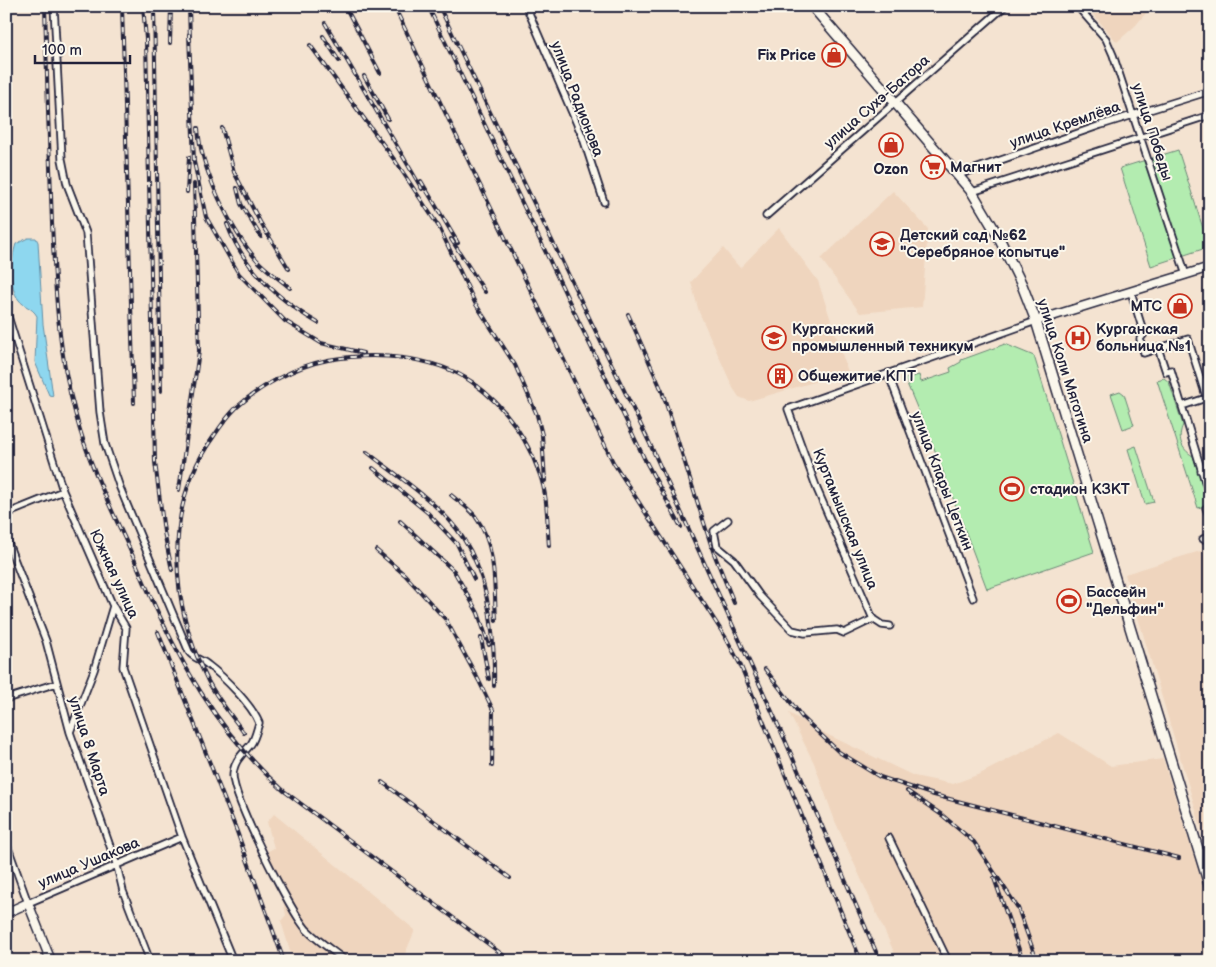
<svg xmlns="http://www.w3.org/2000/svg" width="1216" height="967" viewBox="0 0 1216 967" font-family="'Balsamiq Sans',sans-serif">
<rect width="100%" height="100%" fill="#f4e3d1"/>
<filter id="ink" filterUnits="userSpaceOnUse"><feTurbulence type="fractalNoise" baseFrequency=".02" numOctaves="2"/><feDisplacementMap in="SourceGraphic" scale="10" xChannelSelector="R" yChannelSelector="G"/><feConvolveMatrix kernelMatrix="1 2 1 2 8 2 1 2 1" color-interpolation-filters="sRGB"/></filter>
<g filter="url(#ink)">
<!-- built -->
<path fill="#efd5be" d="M1086 6H1152L1135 26 1117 42Z
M893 191 928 229 922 307 860 313 821 259Z
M779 228 818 281 848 372 749 401 739 397 733 388 699 312 691 282 723 248 740 268Z
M1210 548V857L1125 574Z
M789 713 822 732 914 776 953 784 980 774 1059 733 1111 766 1163 759 1210 908V961H898L835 821 814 763Z
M274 814 415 930 402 961H293L281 921 286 915 279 880 268 857V851L274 848 267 822Z"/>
<!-- green -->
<path fill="#b3ecb0" stroke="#6a8776" d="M1178 150 1209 247 1151 266 1120 168Z
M1005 344 1034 356 1094 552 987 589 936 453 905 379 919 375 921 382 951 372 950 368 961 362V360Z
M1164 378 1169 382 1183 425C1177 438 1181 449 1193 456L1207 499 1204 506 1198 508 1157 380Z
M1120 391 1124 394 1134 425 1123 429 1111 394Z
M1136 446 1154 502 1145 504 1128 449Z"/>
<!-- water -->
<path fill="#8ed7ef" stroke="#638fa7" d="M28 238H36L38 242 43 324 53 396 49 395 35 362 37 316C32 307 24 307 19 300 8 287 11 259 16 244Z"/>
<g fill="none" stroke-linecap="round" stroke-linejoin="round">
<!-- street casing -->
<g stroke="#22223b" stroke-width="9">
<path id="street" d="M54 6 62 159 67 184 86 233 100 412 105 444 120 488 189 652C194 659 201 659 208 665 224 677 252 705 259 723 257 729 255 739 251 744 243 754 233 761 233 776 234 800 290 911 307 930 318 941 333 951 346 961
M526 6 583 138 604 202
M1077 6 1106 39 1113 55 1186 275
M958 175 1101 125 1210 91
M972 192 1210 115
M766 216 1005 6
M1131 292 1144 334 1140 339 1144 353 1188 339 1210 409
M6 310 63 491 113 606 126 628 123 667 182 837 233 961
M1158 348 1166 372 1171 370 1210 498
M888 373 973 598
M1182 406 1206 398
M1201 471 1210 468
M1210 507 1206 508 1210 518
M6 514 63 491
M728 520 714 531 717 546 734 560 760 596 792 630 805 633 837 630 844 633 873 619
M6 538 46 641 70 732 117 866 123 891 150 961
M1203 539 1210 536
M890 626 882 625 873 619 817 489 788 409 1036 321
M6 699 57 683
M70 732 94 670 113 606
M889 838 948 961
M6 842 28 903 182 837"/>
</g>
<!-- secondary casing -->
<g stroke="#22223b" stroke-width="11">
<path id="secondary" d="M1036 321 1210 267
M6 913 28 903 51 961"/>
</g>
<!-- primary casing -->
<g stroke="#22223b" stroke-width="12">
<path id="primary" d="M812 6 972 192 997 234 1022 285 1036 321 1210 888"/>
</g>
<!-- street -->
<use href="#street" stroke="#fbf7ec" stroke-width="5.5"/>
<!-- secondary -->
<use href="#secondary" stroke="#fbf7ec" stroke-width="8"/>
<!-- primary -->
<use href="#primary" stroke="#fbf7ec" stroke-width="9"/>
<!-- rail casing -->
<g stroke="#22223b" stroke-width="4">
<path id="rail" d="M45 6C47 78 49 151 52 223 55 288 58 353 76 416 91 473 119 523 142 577 177 658 216 731 284 791L511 961
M122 6 134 403
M143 6 146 39 155 462 164 532 172 570
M154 6 161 391
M189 6 190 41
M345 6 380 73
M394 6 613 462 726 638 740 664 861 961
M428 6 645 460 681 527
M439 6 650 444 785 740 880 961
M6 21 11 6
M325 23 422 189
M189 34 194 162 206 217 239 274 285 321 321 343 363 353
M323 36 339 61
M170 43 171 6
M310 45 396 162 439 227 475 303 515 365 537 415 542 435 545 481
M364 76 388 119
M198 128C200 167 231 231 257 260 267 271 280 279 290 288
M222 128 234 172 260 222 289 269
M421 181 458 243
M237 188 241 204 261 237
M187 192 189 157
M227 224C243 268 279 300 318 323
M451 239 485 292
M628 314 662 391 713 551 734 603
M367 452C397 476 442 505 463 538 490 579 495 638 494 686
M373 468 428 513 457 544 474 579
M179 490 199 351 194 184
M451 495C459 502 469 508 475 516 497 545 494 587 496 621
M400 521 454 571 478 613 489 645
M376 550 405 575 446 620 479 681 493 710 492 766
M158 632 236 829 284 961
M481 638 489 679
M765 669 802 717 839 752 880 777 934 795 1179 858
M244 733C232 716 218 700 208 681 170 605 162 507 214 436 220 427 228 416 236 408 260 386 296 366 328 360 374 352 433 355 472 382 504 405 527 438 540 475 548 497 547 523 549 546
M382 782 510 878
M907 791 942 815 974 842 1018 908 1037 961
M994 878 1023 961"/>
</g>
<!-- rail -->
<use href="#rail" stroke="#fbf7ec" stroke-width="2" stroke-dasharray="5.5" stroke-linecap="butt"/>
</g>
</g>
<!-- icons -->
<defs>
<g id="shop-ring" transform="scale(1.25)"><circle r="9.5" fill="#fbf7ec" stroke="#c8321e" stroke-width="1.5"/><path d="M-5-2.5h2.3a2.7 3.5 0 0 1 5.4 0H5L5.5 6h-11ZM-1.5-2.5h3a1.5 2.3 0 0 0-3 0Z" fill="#c8321e"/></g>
<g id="supermarket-ring" transform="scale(1.25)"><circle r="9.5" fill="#fbf7ec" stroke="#c8321e" stroke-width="1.5"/><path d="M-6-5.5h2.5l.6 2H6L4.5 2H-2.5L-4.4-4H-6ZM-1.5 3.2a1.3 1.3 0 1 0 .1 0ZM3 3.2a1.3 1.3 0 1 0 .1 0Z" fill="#c8321e"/></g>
<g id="school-ring" transform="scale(1.25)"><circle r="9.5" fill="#fbf7ec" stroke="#c8321e" stroke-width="1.5"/><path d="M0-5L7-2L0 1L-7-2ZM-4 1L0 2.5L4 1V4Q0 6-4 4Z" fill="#c8321e"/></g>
<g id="university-ring" transform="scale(1.25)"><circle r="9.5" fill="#fbf7ec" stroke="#c8321e" stroke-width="1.5"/><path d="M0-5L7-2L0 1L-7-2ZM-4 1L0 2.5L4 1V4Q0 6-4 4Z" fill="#c8321e"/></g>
<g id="hospital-ring" transform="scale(1.25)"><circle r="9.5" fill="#fbf7ec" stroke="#c8321e" stroke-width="1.5"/><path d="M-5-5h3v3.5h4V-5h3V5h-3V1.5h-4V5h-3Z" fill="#c8321e"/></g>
<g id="building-ring" transform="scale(1.25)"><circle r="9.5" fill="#fbf7ec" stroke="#c8321e" stroke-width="1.5"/><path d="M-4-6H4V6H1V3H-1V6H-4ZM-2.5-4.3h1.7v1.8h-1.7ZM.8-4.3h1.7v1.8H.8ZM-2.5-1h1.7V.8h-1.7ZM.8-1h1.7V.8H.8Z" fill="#c8321e"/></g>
<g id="stadium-ring" transform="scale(1.25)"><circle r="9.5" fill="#fbf7ec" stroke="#c8321e" stroke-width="1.5"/><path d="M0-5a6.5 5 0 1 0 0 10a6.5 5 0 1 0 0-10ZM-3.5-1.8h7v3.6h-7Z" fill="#c8321e"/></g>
</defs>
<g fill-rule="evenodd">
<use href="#shop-ring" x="834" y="55"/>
<use href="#shop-ring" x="891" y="145"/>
<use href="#supermarket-ring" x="933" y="167"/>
<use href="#school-ring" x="882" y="244"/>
<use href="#shop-ring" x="1180" y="306"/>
<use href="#university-ring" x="774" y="338"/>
<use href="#hospital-ring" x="1078" y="338"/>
<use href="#building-ring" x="780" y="376"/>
<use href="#stadium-ring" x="1012" y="489"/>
<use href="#stadium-ring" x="1069" y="601"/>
</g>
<g text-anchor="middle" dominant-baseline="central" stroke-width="4" stroke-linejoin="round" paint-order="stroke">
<!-- poi labels -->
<g font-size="15" font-weight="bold" fill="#22223b" stroke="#fbf7ec" text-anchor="start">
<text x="816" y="55" text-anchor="end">Fix Price</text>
<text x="950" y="167">Магнит</text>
<text x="891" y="169" text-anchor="middle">Ozon</text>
<text x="900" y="235">Детский сад №62<tspan x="900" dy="17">"Серебряное копытце"</tspan></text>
<text x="1162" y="306" text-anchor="end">МТС</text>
<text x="792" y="329">Курганский<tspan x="792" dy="17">промышленный техникум</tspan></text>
<text x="1096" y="329">Курганская<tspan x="1096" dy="17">больница №1</tspan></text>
<text x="798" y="376">Общежитие КПТ</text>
<text x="1030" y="489">стадион КЗКТ</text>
<text x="1086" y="592">Бассейн<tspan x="1086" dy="17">"Дельфин"</tspan></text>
</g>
<!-- street labels -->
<g font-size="15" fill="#22223b" stroke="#fbf7ec">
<text transform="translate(577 99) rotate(69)">улица Радионова</text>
<text transform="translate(877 102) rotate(-41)">улица Сухэ-Батора</text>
<text transform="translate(1065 125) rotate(-19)">улица Кремлёва</text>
<text transform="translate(1152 132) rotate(72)">улица Победы</text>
<text transform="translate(1065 371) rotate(72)">улица Коли Мяготина</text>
<text transform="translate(942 481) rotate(69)">улица Клары Цеткин</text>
<text transform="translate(845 519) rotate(68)">Куртамышская улица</text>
<text transform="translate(114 574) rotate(65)">Южная улица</text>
<text transform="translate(89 746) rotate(72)">улица 8 Марта</text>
<text transform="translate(89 863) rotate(-23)">улица Ушакова</text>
</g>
</g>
<!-- margin -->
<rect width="1216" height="967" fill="none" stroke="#fbf7ec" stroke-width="25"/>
<rect x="12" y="12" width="1191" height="942" fill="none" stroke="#22223b" stroke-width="2" filter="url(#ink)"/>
<!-- scale -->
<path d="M35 55v8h95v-8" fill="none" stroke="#22223b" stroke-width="2.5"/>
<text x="42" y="55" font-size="15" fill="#22223b" stroke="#fbf7ec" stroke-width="4" paint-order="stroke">100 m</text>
</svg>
